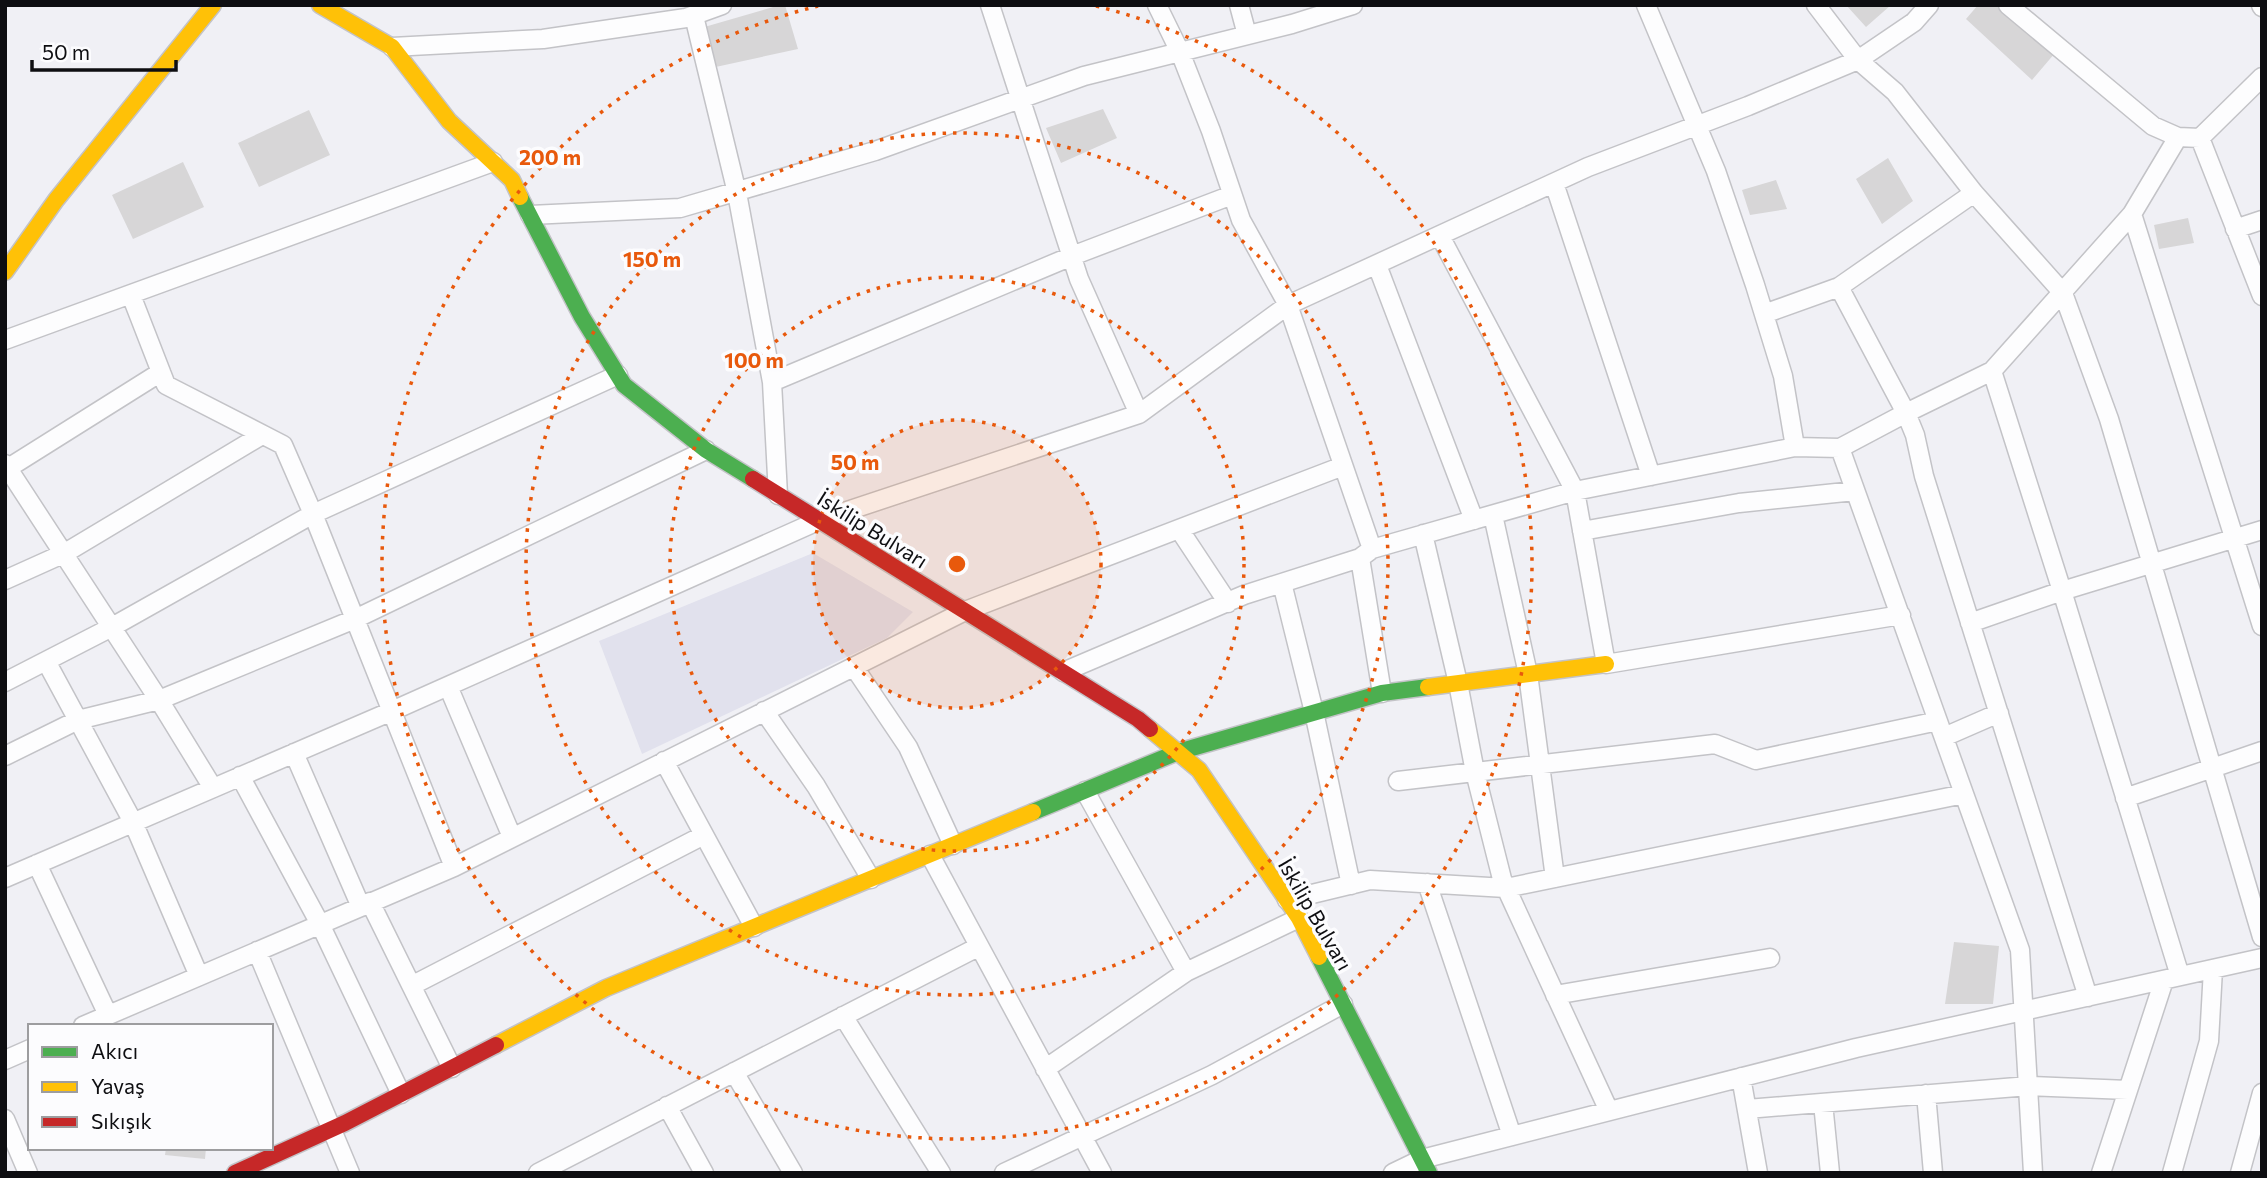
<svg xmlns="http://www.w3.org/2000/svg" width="2267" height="1178" viewBox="0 0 2267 1178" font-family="Commissioner,sans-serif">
<rect width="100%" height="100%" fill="#f0f0f5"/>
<!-- built -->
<path fill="#e1e1ed" d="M813 553 913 612 887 638 642 754 599 641Z"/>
<!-- building -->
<path fill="#d7d6d7" d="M780 5H785L798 49 711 68 701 28Z
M1846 5H1891L1866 27Z
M1978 5H1999L2055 53 2032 80 1966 19Z
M1103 109 1117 138 1061 163 1046 128Z
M309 110 330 155 259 187 238 143Z
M1888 158 1913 201 1882 224 1856 179Z
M183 162 204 207 133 239 112 195Z
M1776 180 1787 209 1750 215 1742 190Z
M2188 218 2194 243 2159 249 2154 225Z
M1954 942 1999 946 1993 1004H1945Z
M166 1148H206L205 1159 165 1155Z"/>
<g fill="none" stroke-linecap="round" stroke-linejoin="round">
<!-- street casing -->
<g stroke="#c3c3c7" stroke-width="21">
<path id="street" d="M990 5 1079 279 1139 414 1288 305 1588 167 1748 106 1858 60 1914 22 1929 5
M1157 5 1180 52 1211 131 1241 220 1288 305 1372 549 1575 491 1606 664 1901 615
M1239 5 1247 35
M1646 5 1716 171 1755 285 1783 376 1795 447 1840 448 2020 950 2033 1173
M1816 5 1858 60 1895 92 1974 193 2063 293 2109 419 2262 937
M2008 5 2153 126 2178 137 2200 138 2262 296
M2261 5 2262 7
M694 16 737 193 772 382 778 495
M392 47 543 39 686 18 722 5
M2200 138 2262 77
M1554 183 1651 476
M2132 214 2262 626
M530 215 680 208 875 151 1084 76 1292 24 1353 5
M2235 229 2262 220
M1440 236 1575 491 1795 447
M1377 265 1474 520
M1839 287 1906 413 1915 435 1924 476 2088 997
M131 295 166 385 283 445 313 514 454 867
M1764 314 1839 287 1974 193
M5 340 493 162
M1992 371 2062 591 2180 976
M772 382 1072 256 1232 195
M1840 448 1906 413 1992 371 2132 214 2178 137
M5 464 159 700 213 788
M5 470 161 372
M1493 515 1528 674 1555 878
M1179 529 1228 603
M1582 531 1739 503 1855 491
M1423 534 1458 683 1475 772 1502 879 1609 1111
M1360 558 1382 693
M5 580 65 553 262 435
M1282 583 1314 712 1351 885
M1970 623 2062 591 2262 530
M46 661 133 822 199 976
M854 667 908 747 953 845
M1063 672 1244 595 1360 558 1372 549
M5 682 112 627 313 514 618 375
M448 686 512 837
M764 711 816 786 871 879
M1944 737 1999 713
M294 753 361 907
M5 756 78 720 159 700 355 619 706 450
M664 761 754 927
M240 776 320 924 401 1094
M1398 781 1715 744 1756 760 1938 721
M1085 791 1186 972
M2125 798 2262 751
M930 855 1102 1173
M37 864 108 1015
M5 878 392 711 820 520 1139 414
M1427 883 1512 1136
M1287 900 1370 880 1506 888 1964 794
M370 902 452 1068
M257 951 350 1173
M413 985 704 835
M1555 995 1770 958
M843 1016 941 1173
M83 1026 454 867 965 611 1343 466
M5 1060 30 1049
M1045 1069 1186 972 1299 918
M734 1072 793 1173
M1741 1077 1758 1173
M1926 1094 1933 1173
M1823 1103 1830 1173
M667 1106 704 1173
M1747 1109 2029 1086 2128 1090
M5 1119 28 1173
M538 1173 978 947
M1004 1173 1212 1075 1343 1004
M1393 1173 1422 1159 1856 1048 2262 958
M2101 1173 2164 980
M2172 1173 2209 1041 2213 969
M2240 1173 2262 1093"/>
</g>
<!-- fast casing -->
<g stroke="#c3c3c7" stroke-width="19">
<path id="fast" d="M520 197 582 317 624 385 706 450 753 479
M1033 812 1178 752 1382 693 1428 687
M1319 957 1429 1173"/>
</g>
<!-- slow casing -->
<g stroke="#c3c3c7" stroke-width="19">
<path id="slow" d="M320 5 392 47 449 121 512 180 520 197
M5 272 56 200 213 5
M1428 687 1606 664
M1150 729 1199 770 1299 918 1319 957
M496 1045 606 988 1033 812"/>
</g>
<!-- jam casing -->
<g stroke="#c3c3c7" stroke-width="19">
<path id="jam" d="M753 479 1138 719 1150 729
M235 1173 345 1123 496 1045"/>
</g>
<!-- street -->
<use href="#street" stroke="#fdfdfe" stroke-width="18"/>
<!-- fast -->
<use href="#fast" stroke="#4caf50" stroke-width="16"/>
<!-- slow -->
<use href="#slow" stroke="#ffc107" stroke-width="16"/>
<!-- jam -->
<use href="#jam" stroke="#c62828" stroke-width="16"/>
</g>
<!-- distance rings -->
<circle cx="957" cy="564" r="144" fill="#e8590c" fill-opacity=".12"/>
<g fill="none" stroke="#e8590c" stroke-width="3.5" stroke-dasharray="3.5 7">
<circle cx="957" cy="564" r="144"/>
<circle cx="957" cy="564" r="287"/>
<circle cx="957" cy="564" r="431"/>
<path d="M1096 6A575 575 0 1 1 818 6"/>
</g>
<g text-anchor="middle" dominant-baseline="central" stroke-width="7" stroke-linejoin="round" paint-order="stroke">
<!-- street labels -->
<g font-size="21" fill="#0e0e11" stroke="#fcfcfe">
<text transform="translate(873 529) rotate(32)">İskilip Bulvarı</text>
<text transform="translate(1316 914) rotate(60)">İskilip Bulvarı</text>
</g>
</g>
<circle cx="957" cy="564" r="10" fill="#e8590c" stroke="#fcfcfe" stroke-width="3.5"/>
<g font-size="21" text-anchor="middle" font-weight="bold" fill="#e8590c" stroke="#fcfcfe" stroke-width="7" stroke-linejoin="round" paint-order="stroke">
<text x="550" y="165">200 m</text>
<text x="652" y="267">150 m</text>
<text x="754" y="368">100 m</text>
<text x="855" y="470">50 m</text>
</g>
<!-- border -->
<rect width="2267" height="1178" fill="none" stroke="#0e0e11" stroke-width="14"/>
<!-- legend -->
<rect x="28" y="1024" width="245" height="126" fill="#fcfcfe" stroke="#9d9d9f" stroke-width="2"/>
<rect x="42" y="1047" width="35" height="10" fill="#4caf50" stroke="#9d9d9f" stroke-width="2"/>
<text x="91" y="1059" font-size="21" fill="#0e0e11">Akıcı</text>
<rect x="42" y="1082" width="35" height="10" fill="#ffc107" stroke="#9d9d9f" stroke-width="2"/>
<text x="91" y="1094" font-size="21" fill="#0e0e11">Yavaş</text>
<rect x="42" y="1117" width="35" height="10" fill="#c62828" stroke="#9d9d9f" stroke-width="2"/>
<text x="91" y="1129" font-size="21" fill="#0e0e11">Sıkışık</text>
<!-- scale -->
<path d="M32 60v10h144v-10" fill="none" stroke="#0e0e11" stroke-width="3.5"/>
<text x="42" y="60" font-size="21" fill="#0e0e11" stroke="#fcfcfe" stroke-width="5" paint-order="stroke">50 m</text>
</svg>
